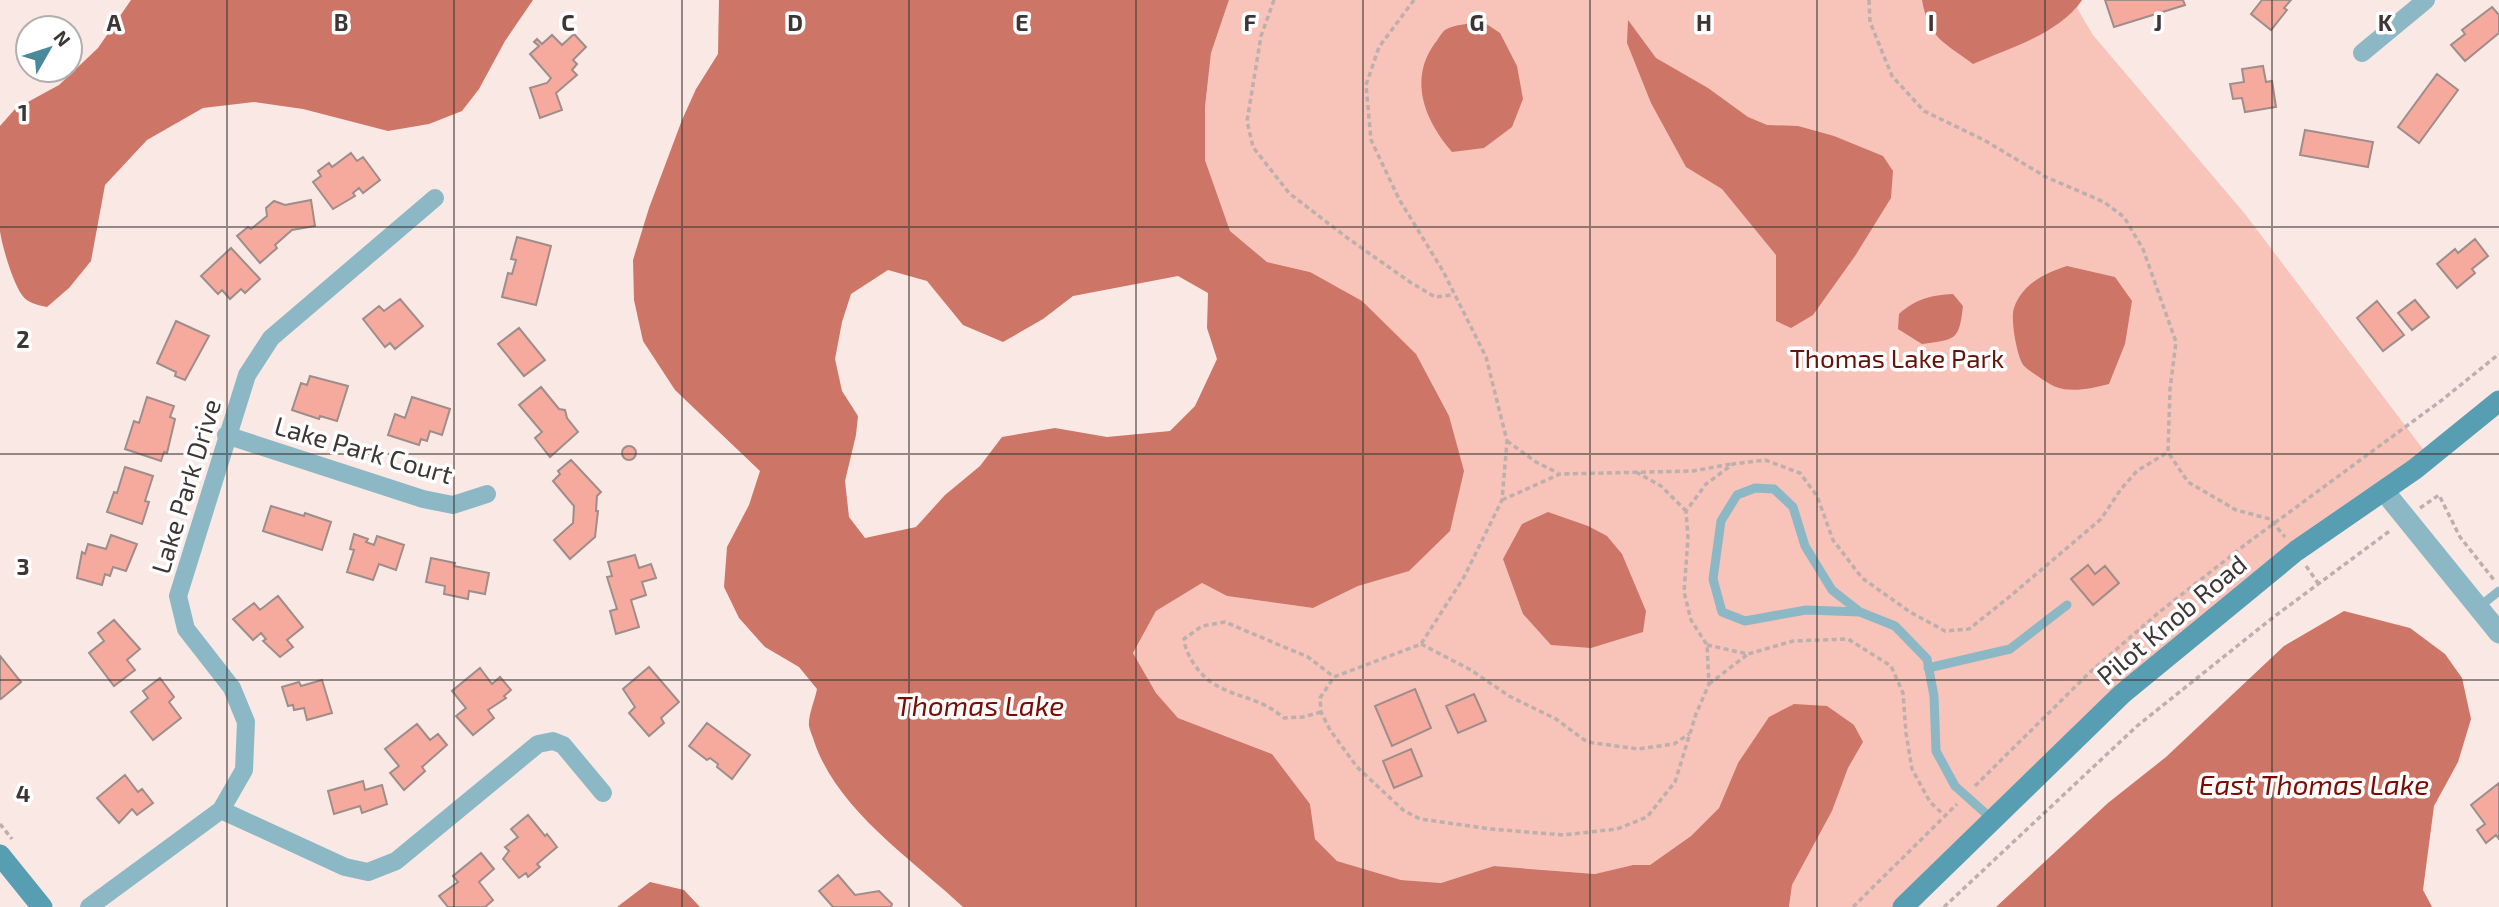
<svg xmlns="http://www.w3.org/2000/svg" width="2499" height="907" viewBox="0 0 2499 907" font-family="'Exo 2',sans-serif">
<rect width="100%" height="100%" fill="#fae8e4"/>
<!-- green -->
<path fill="#f8c3b9" d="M1229 0H2082L2077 8 2093 35 2245 214 2429 457 2249 590 1901 907H1789L1792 885 1832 811 1848 768 1863 742 1738 763 1719 808 1691 836 1650 865H1633L1596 874 1494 866 1441 883 1401 880 1337 861 1315 839 1310 804 1272 754 1178 718 1156 693 1133 653 1156 611 1202 583 1227 596 1313 608 1358 586 1311 272 1267 262 1230 231 1205 160V107L1211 53Z"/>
<!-- water -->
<path fill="#cd7567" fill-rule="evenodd" d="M131 0H533L505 41 479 89 462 111 429 124 388 131 303 109 254 102 203 108 147 140 105 185 91 261 69 288 47 307C38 305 27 303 22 295 13 283 2 246 0 231V126L15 109 59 85 98 48Z
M719 0H1229L1211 53 1205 107V160L1230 231 1267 262 1310 272 1362 301 1416 354 1449 416 1464 471 1450 531 1409 571 1358 586 1313 608 1227 596 1202 583 1156 611 1133 653 1156 693 1178 718 1272 754 1310 804 1315 839 1337 861 1401 880 1441 883 1494 866 1595 874 1633 865H1650L1691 836 1719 808 1738 763 1769 717 1794 704 1827 706 1854 725 1863 742 1848 768 1832 811 1792 885 1789 907H963C912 859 837 810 814 741 813 737 810 731 809 726 808 715 815 700 817 689L799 667 765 647 739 618 724 587 727 547 749 505 760 471 675 390 643 341 634 300 633 260 649 208 682 120 696 89 718 54ZM888 270 927 281 963 325 1003 342 1043 319 1073 296 1178 276 1208 293 1207 328 1217 359 1195 406 1170 431 1107 437 1055 428 1002 437 980 466 945 495 916 527 865 538 849 517 845 481 856 435 858 416 842 391 835 359 842 322 851 294Z
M1922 0H2082C2059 34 2009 48 1973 64 1944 42 1929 39 1922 0Z
M1628 20 1656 58 1708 88 1748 117 1767 125 1798 126 1834 136 1883 156 1893 171 1891 198 1855 256 1813 315 1791 328 1776 321V255L1722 189 1686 167 1651 103 1627 43Z
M1482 21 1500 33 1517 66 1523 99 1512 127 1484 148 1452 152C1425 121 1408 80 1435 43 1438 40 1441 33 1445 30 1454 24 1472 24 1482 21Z
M2067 266 2115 277 2132 301 2125 344 2109 384C2093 388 2072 393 2056 387 2050 385 2028 370 2024 366 2017 358 2010 318 2014 308 2022 284 2045 273 2067 266Z
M1953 294 1963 306C1959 342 1955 339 1922 344L1898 329 1899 314C1915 299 1932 295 1953 294Z
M1548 512 1588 526 1607 536 1622 554 1646 611 1643 632 1591 648 1551 645 1523 614 1503 559 1522 524Z
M2344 611 2410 628 2445 654 2462 678 2471 719 2458 762 2434 806 2423 890 2432 907H1996L2108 803 2166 757 2284 646Z
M650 882 684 890 700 907H617Z"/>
<!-- building -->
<path fill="#f5aa9d" stroke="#9e8d8a" stroke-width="2" d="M2105 0H2183L2185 5 2114 27Z
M2262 0H2291L2284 8 2287 10 2271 30 2251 14Z
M2492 7 2499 15V33L2465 61 2451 45 2465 34 2462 30Z
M574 34 586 47 573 60 577 64 572 70 577 75 556 93 562 110 540 118 530 88 547 83 551 78 530 54 539 46 534 42 537 39 542 44 552 35 562 45Z
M2263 66 2266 82 2272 81 2276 107 2245 112 2242 98 2233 99 2230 84 2244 82 2242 69Z
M2437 74 2458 90 2419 143 2398 127Z
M2305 130 2373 142 2368 167 2300 155Z
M351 153 357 161 363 157 380 180 363 193 359 188 353 193 355 196 333 209 313 182 321 176 318 171 329 163 332 167Z
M311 200 315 226 292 230 275 245 277 248 260 263 237 236 248 227 251 229 267 216 266 208 274 201 285 205Z
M517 237 551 246 536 305 502 297 508 273 512 274 516 260 511 259Z
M2475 239 2488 256 2472 269 2475 273 2457 288 2437 264 2455 249 2458 253Z
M231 248 260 279 245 293 241 289 230 299 222 290 218 294 201 276Z
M400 299 423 326 395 349 390 343 385 347 363 319 379 306 384 311Z
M2415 300 2429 317 2412 330 2398 313Z
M2377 301 2404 335 2383 351 2357 318Z
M176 321 209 336 185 380 175 376 176 372 157 363Z
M519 328 545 360 524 376 498 344Z
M310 376 348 386 337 421 320 416 319 419 292 410 301 383 307 385Z
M541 387 559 409 565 410 567 418 578 432 550 457 535 438 542 432 519 405Z
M147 397 174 406 170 417 175 419 167 453 164 452 161 461 125 449 134 421 139 423Z
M412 397 450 409 442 435 430 431 427 441 421 439 419 445 388 435 395 414 405 418Z
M622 453a7 7 0 1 1 14 0a7 7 0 1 1-14 0Z
M571 460 601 492 597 496 596 511H598L595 537 570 559 554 540 573 523 574 506 553 481 560 474 558 471Z
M125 467 153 476 145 501 149 502 142 524 107 512 114 492 117 493Z
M271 506 304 516 305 513 331 522 322 550 263 531Z
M354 534 368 539 366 542 374 545 377 536 404 545 396 570 379 564 373 580 347 572 354 550 350 549Z
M111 535 137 544 126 571 113 567 110 576 105 574 102 585 77 578 82 552 85 554 88 544 106 549Z
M635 555 639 568 651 564 656 578 642 582 646 595 631 600 639 627 616 634 610 611 617 609 607 577 612 576 608 562Z
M431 558 455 563 454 566 489 573 485 594 469 591 468 599 444 594 445 586 426 582Z
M2088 565 2095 574 2105 566 2119 583 2093 605 2071 579Z
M278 596 303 627 287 640 293 647 280 657 263 641 266 639 261 633 253 640 233 619 254 603 260 610Z
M114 620 140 649 127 660 135 670 114 686 89 653 104 641 98 633Z
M0 656 21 682 1 699 0 697Z
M649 667 679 702 661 718 664 723 649 736 629 713 635 707 623 689Z
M480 668 492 684 500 677 511 690 504 696 506 698 488 710 494 718 473 735 456 716 466 708 452 691Z
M160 678 174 697 169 702 181 718 153 740 131 712 148 698 143 691Z
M322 680 332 713 307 720 304 708 294 710 293 705 288 706 282 687 299 682 301 686Z
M1415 689 1431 728 1392 746 1375 706Z
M1474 694 1486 721 1458 733 1446 706Z
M707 723 750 755 732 779 717 767 718 764 710 758 707 760 689 746Z
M417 724 430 740 438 734 447 745 422 767 425 771 404 790 390 773 399 766 385 749Z
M1411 749 1422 776 1394 788 1383 761Z
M125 775 138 792 142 789 153 803 137 815 132 809 119 823 97 798Z
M363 781 365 790 382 785 387 804 362 813 360 806 334 814 328 791Z
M2499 783V839L2496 835 2486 843 2477 830 2485 824 2471 805Z
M528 815 545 836 547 834 557 847 537 864 540 867 528 877 526 873 519 878 503 859 509 851 505 847 518 837 511 829Z
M481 853 494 869 479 882 493 900 485 907H448L439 896 458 882 453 876Z
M838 875 855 895 879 891 892 904 891 907H833L819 891Z"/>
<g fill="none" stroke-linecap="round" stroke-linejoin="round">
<!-- path -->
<path stroke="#bdafac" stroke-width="3.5" stroke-dasharray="5 3.5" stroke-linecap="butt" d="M1274 0 1261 36 1247 121 1253 147 1289 193 1346 237 1410 282 1435 297 1453 295
M1414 0 1379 47 1366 85 1371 140 1399 199 1443 271 1486 357 1507 441 1502 500 1464 577 1421 644 1334 677 1320 698 1321 712 1330 730 1357 767 1403 810 1420 819 1491 829 1563 835 1617 829 1647 817 1675 782 1696 714 1709 684 1707 645 1691 620 1684 592 1688 538 1686 511 1706 484 1733 464 1765 460 1800 473 1817 496 1833 540 1862 578 1910 612 1945 631 1969 629 2008 598 2101 519 2121 489 2137 471 2168 452
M1869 0 1870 22 1892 76 1924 111 1984 140 2046 177 2104 202 2124 217 2143 249 2176 342 2170 389 2168 452 2188 482 2236 510 2270 519 2285 537
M1507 441 1536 462 1558 473
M1636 472 1661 486 1686 511
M1502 500 1560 474 1693 471 1731 464
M2420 508 2439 495 2460 537 2494 580
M2306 566 2318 583
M1421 644 1471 670 1509 696 1556 719 1587 742 1638 749 1674 744 1689 734
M1707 645 1748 654 1793 641 1848 639 1891 666 1903 693 1906 733 1912 769 1930 802 1945 816
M1709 684 1748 654
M1321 712 1303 717 1284 718C1258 696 1238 699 1214 684 1200 676 1185 654 1184 639L1202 626 1225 622 1308 657 1334 677
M1975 786 2088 674 2157 614 2246 544 2442 400 2499 354
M0 824 12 839
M1853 907 1957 804
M1944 907 2137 726 2271 619 2391 530"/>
<!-- service -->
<path stroke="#8cb8c6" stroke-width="9" d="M2479 607 2499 591
M1860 612 1806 610 1745 621 1722 612 1713 579 1721 521 1737 495 1755 488 1774 489 1793 507 1805 546 1832 590 1860 612 1895 626 1927 659 1934 696 1936 751 1955 786 1993 820
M1928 668 2010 649 2067 605"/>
<!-- minor -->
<path stroke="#8cb8c6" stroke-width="18" d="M2362 53 2426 0
M226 435 423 499 453 505 487 494
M221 810 345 867 368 872 396 861 538 744 553 741 563 745 603 793
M89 907 221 810 244 770 246 722 232 688 186 629 178 596 247 375 271 338 435 198"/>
<!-- tertiary -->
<path stroke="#8cb8c6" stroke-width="21" d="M2384 491 2499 633"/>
<!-- secondary -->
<path stroke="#579eb2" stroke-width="21" d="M0 855 42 907
M1903 907 2122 694 2296 551 2415 469 2499 401"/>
</g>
<!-- grid -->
<path fill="none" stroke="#3d3635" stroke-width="2" stroke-opacity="0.55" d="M227 0V907M454 0V907M682 0V907M909 0V907M1136 0V907M1363 0V907M1590 0V907M1817 0V907M2045 0V907M2272 0V907M0 227H2499M0 454H2499M0 680H2499"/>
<g text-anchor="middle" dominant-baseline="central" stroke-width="7" stroke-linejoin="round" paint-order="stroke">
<!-- park labels -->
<g font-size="26" fill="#64140b" stroke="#fff">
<text x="1897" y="357">Thomas Lake Park</text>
</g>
<!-- street labels -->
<g font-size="26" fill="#3d3635" stroke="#fff">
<text transform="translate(364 449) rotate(16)">Lake Park Court</text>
<text transform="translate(185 486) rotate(-73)">Lake Park Drive</text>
<text transform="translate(2171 619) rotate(-40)">Pilot Knob Road</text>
</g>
<!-- water labels -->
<g font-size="28" font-style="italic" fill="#7a0c04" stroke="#fff">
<text x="980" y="705">Thomas Lake</text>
<text x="2314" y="784">East Thomas Lake</text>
</g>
</g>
<g font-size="23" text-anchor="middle" font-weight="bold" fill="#3d3635" stroke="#fff" stroke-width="7" stroke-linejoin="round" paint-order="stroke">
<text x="114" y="31">A</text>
<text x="341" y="31">B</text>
<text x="568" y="31">C</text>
<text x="795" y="31">D</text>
<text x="1022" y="31">E</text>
<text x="1250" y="31">F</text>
<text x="1477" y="31">G</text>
<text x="1704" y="31">H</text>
<text x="1931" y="31">I</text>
<text x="2158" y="31">J</text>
<text x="2385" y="31">K</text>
<text x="23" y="121">1</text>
<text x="23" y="348">2</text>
<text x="23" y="575">3</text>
<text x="23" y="802">4</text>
</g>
<!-- north arrow -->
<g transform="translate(49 49) rotate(51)"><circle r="33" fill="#ffffff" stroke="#b1afae" stroke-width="2"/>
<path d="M0-5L12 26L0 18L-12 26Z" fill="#48899c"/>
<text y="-10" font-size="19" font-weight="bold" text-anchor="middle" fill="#3d3635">N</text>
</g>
</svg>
